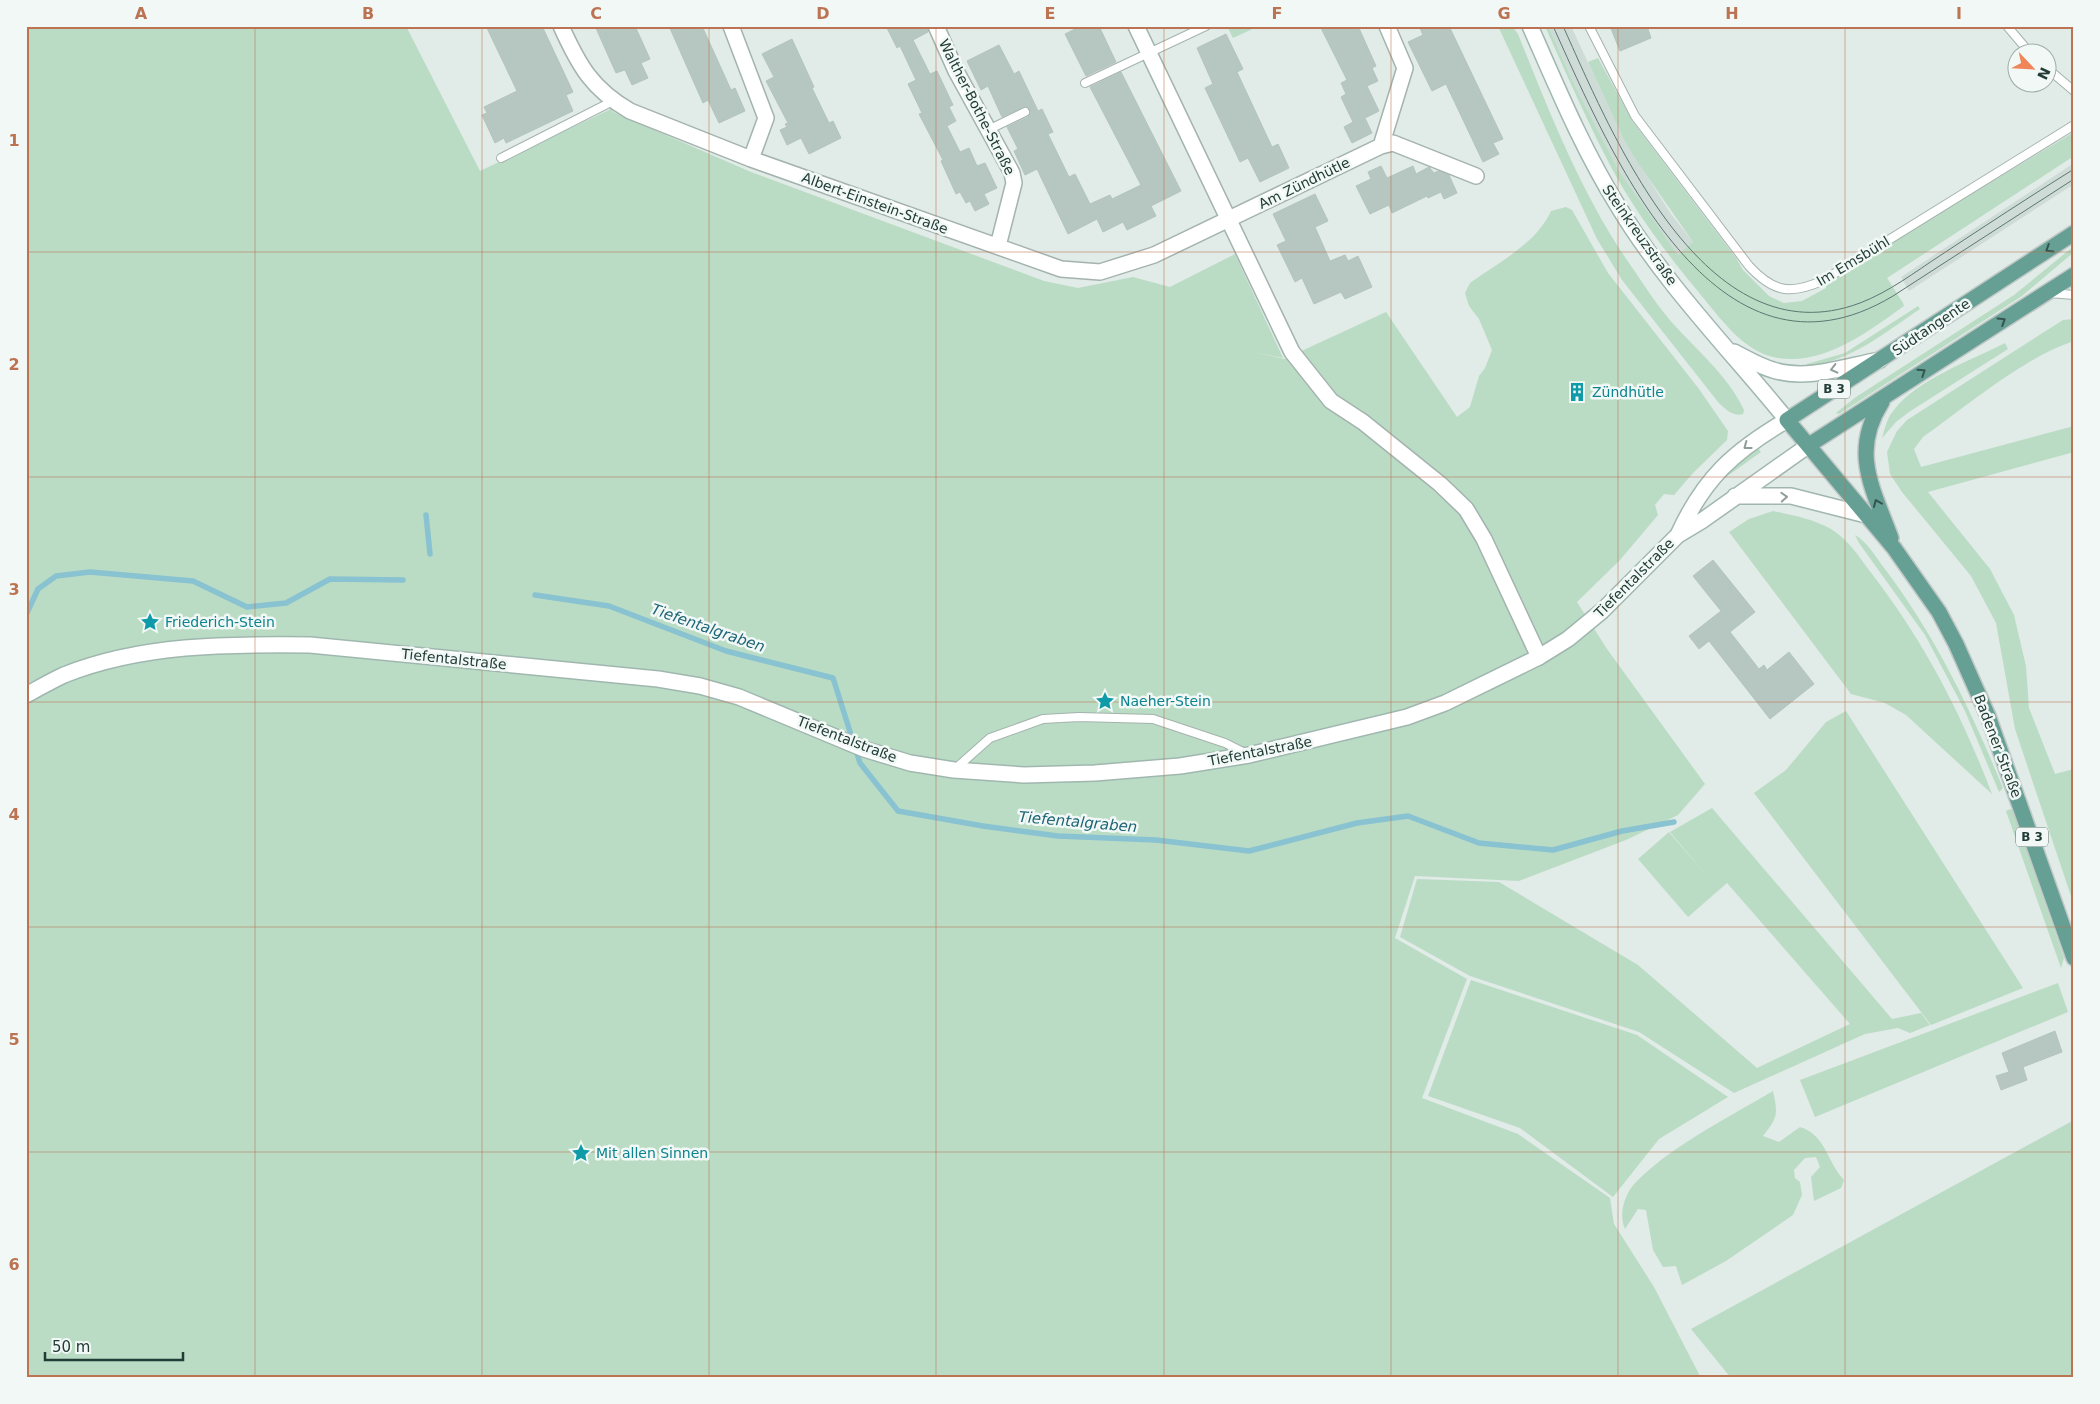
<svg xmlns="http://www.w3.org/2000/svg" width="2100" height="1404" viewBox="0 0 2100 1404" font-family="'DejaVu Sans',sans-serif">
<rect width="100%" height="100%" fill="#e1ebe7"/>
<!-- built -->
<path fill="#cfdbd6" d="M1548 26H1571L1624 140 1671 214 1693 242 1678 256 1619 171 1575 86Z
M2074 163V184L1909 291 1901 277Z"/>
<!-- green -->
<path fill="#badcc5" d="M26 26H406L480 171 611 109 613 112 751 172 1044 281 1078 288 1133 277 1170 287 1235 254 1283 358 1253 352 1284 359 1386 312 1457 417 1470 407 1479 376 1485 368 1492 350 1479 319 1469 306 1465 293 1470 283C1499 262 1536 244 1551 211L1566 207 1572 210 1608 273 1699 389 1728 431 1727 440 1693 473 1674 495 1664 494 1655 505 1658 515 1653 521 1620 560 1577 602 1607 649 1705 784 1678 815 1626 840 1519 881 1415 876 1395 938 1467 979 1422 1098 1518 1134 1610 1198 1614 1224 1654 1287 1701 1378H26Z
M1227 26H1259L1233 38Z
M1498 26H1512L1518 34C1551 116 1584 201 1636 273 1646 288 1657 305 1669 319 1694 348 1728 375 1744 410L1743 414C1733 417 1725 409 1718 402L1622 280 1597 239Z
M1545 26H1548L1575 86 1619 171 1678 255 1693 242 1638 163 1624 140 1588 62 1598 58 1633 122 1736 258 1743 270 1769 296 1784 303 1802 301 1826 288V285L1869 256 2074 132V156L1887 278 1903 303 1904 306C1868 332 1821 368 1773 357 1744 350 1723 322 1705 300 1670 258 1637 215 1611 167 1587 121 1566 73 1545 26Z
M2074 246V252L2022 296 1839 414 1836 413 1856 397 2014 295Z
M1918 306 1920 309C1884 333 1849 363 1805 366L1807 364 1845 353Z
M2074 319V341C2024 357 1967 406 1923 437L1914 449 1921 467 2074 426V452L1928 492 1990 569 2014 615 2026 666 2029 708 2055 774 2074 769V905L2015 729 1996 623 1971 576 1902 492 1890 474 1887 452 1897 431 1907 420 2063 320Z
M2005 343 2008 349 1909 412 1896 422 1882 438C1885 428 1887 418 1894 410 1916 380 1972 360 2005 343Z
M1758 448 1761 452 1712 487 1746 455Z
M1773 511C1792 515 1813 519 1831 529 1848 539 1860 558 1872 574 1925 643 1961 713 1992 794L1906 715 1885 703 1851 694 1729 532 1749 519Z
M1855 535C1868 542 1876 558 1885 569 1936 637 1971 710 2003 788L1999 792 1965 711 1925 635 1859 543Z
M1846 711 2023 988 1931 1025 1754 793 1786 770 1826 722Z
M1712 808 1892 1019 1921 1013 1930 1025 1910 1033 1898 1028 1865 1034 1734 1093 1639 1032 1470 976 1400 937 1417 879 1499 882 1638 965 1757 1068 1850 1024 1727 883 1688 917 1638 859 1669 832 1706 875 1670 832Z
M2010 809 2013 811 2064 958 2061 968 2006 811Z
M1471 980 1637 1035 1728 1097 1659 1139 1613 1197 1520 1128 1428 1096Z
M2058 983 2068 1012 1815 1117 1800 1080Z
M1773 1091C1778 1114 1778 1117 1763 1136L1779 1142 1800 1127C1827 1136 1826 1161 1844 1180L1841 1188 1814 1201 1811 1177 1820 1167 1816 1157 1805 1158 1794 1170 1795 1178 1800 1182 1802 1195 1793 1215 1726 1261 1682 1285 1676 1266 1663 1267 1653 1250 1646 1210 1638 1209 1625 1229C1618 1213 1625 1192 1638 1180 1676 1143 1728 1118 1773 1091Z
M2074 1120V1378H1731L1691 1329Z"/>
<g fill="none" stroke-linecap="round" stroke-linejoin="round">
<!-- stream -->
<path stroke="#89c2d0" stroke-width="5.5" d="M426 515 430 554
M535 595 609 606 726 651 833 678 860 763 898 811 983 826 1058 836 1156 840 1249 851 1357 823 1408 816 1479 843 1553 850 1622 831 1674 822
M26 615 38 589 56 576 90 572 193 581 247 607 286 603 330 579 403 580"/>
</g>
<!-- building -->
<path fill="#b6c6c0" stroke="#b3c5be" d="M486 26H542L573 92 566 95 573 111 506 143 504 138 495 143 482 115 487 113 484 107 517 91Z
M595 26H635L650 59 641 63 648 78 632 85 625 70 616 73Z
M669 26H702L731 90 735 88 745 111 719 123 708 100 703 103Z
M886 26H927L928 32 913 40 930 74 937 71 953 105 949 107 956 121 947 126 960 152 969 148 977 166 985 163 997 188 984 194 989 204 975 211 970 201 966 203 960 192 956 194 941 161 943 160 919 114 922 113 908 84 916 80 900 46 897 48Z
M1081 26H1099L1116 62 1086 76 1065 34Z
M1320 26H1358L1376 66 1372 68 1378 81 1367 86 1379 111 1365 118 1372 133 1352 143 1344 127 1353 122 1341 97 1346 94 1341 83 1347 80Z
M1419 26H1449L1503 139 1493 143 1499 154 1483 162 1446 84 1432 91 1408 42 1423 35Z
M1610 26H1647L1651 38 1620 51Z
M1226 34 1243 69 1237 72 1272 147 1278 144 1289 168 1260 182 1248 158 1240 162 1205 88 1213 84 1197 48Z
M792 39 814 87 812 88 829 123 833 121 841 138 809 154 801 138 787 145 780 130 787 127 785 124 788 123 766 81 774 77 762 54Z
M999 45 1014 74 1019 71 1038 111 1042 109 1053 132 1048 134 1069 177 1075 174 1090 204 1110 195 1112 199 1141 185 1090 87 1121 72 1181 191 1151 206 1156 216 1127 230 1123 222 1103 232 1097 219 1068 234 1037 169 1025 175 1014 151 1018 149 1007 127 1028 117 1030 109 1023 107 1002 117 988 86 981 90 967 61Z
M1381 166 1387 178 1413 166 1416 174 1429 167 1434 173 1438 171 1449 175 1457 193 1444 199 1441 192 1428 198 1427 196 1392 213 1389 205 1370 214 1356 186 1371 179 1368 172Z
M1315 194 1328 221 1315 227 1330 261 1345 255 1348 261 1358 256 1372 287 1345 299 1341 292 1314 304 1302 278 1295 282 1277 245 1286 241 1273 214Z
M1570 392a7 7 0 1 1 14 0a7 7 0 1 1-14 0Z
M1713 560 1755 612 1730 632 1759 669 1764 665 1767 670 1789 652 1814 684 1770 719 1709 641 1699 649 1689 636 1721 611 1693 576Z
M2055 1031 2062 1052 2023 1067 2027 1080 2001 1090 1996 1076 2009 1072 2002 1053Z"/>
<g fill="none" stroke-linecap="round" stroke-linejoin="round">
<!-- lane casing -->
<g stroke="#a4b3ae" stroke-width="10">
<path id="lane" d="M1589 26 1635 116 1749 266C1774 293 1791 295 1824 280L2074 125
M2007 26 2029 52
M2048 69 2074 91
M1085 83 1206 26
M988 130 1025 112
M501 158 613 101
M2049 293 2074 295
M955 769 990 738 1043 719 1079 717 1153 719 1225 743 1245 753"/>
</g>
<!-- street casing -->
<g stroke="#a4b3ae" stroke-width="18">
<path id="street" d="M561 26C579 66 592 89 630 111L751 159 1061 269 1100 272 1154 255 1381 146 1393 143 1476 176
M731 26 766 118 751 159
M936 26 956 71 1012 173 1014 183 998 246
M1136 26 1292 352 1331 401 1363 422 1440 484 1466 509 1484 539 1539 657
M1381 146 1405 68 1387 26"/>
</g>
<!-- secondary casing -->
<g stroke="#a0b7b0" stroke-width="18">
<path id="secondary" d="M1530 26C1557 87 1583 150 1618 206 1665 284 1730 350 1787 420 1734 451 1704 478 1678 535
M1734 352C1746 358 1759 366 1773 370 1807 381 1846 366 1880 360
M1735 496H1791L1866 515
M26 695C39 688 51 681 64 675 141 644 228 644 310 645L658 679 700 686 739 697 864 749 910 763 954 770 1024 775 1095 773 1180 766 1249 755 1407 717 1445 703 1539 657 1568 639 1602 611 1678 535 1703 520 1809 445"/>
</g>
<!-- primary casing -->
<g stroke="#c1c8c7" stroke-width="18">
<path id="primary" d="M2074 233 1787 420 1894 548 1939 612 1956 644 1988 716 2074 958
M1882 402C1850 452 1873 489 1891 538
M1809 445 2074 275"/>
</g>
<!-- lane -->
<use href="#lane" stroke="#fff" stroke-width="8"/>
<!-- street -->
<use href="#street" stroke="#fff" stroke-width="15"/>
<!-- secondary -->
<use href="#secondary" stroke="#fff" stroke-width="15"/>
<!-- primary -->
<use href="#primary" stroke="#66a094" stroke-width="15"/>
<!-- tram -->
<path stroke="#5c7771" stroke-width="1" d="M1553 26C1610 152 1715 403 1893 296L2074 179
M1563 26C1612 135 1705 361 1860 303 1889 292 1915 272 1941 255 1985 226 2029 197 2074 169"/>
</g>
<!-- one-way arrows -->
<defs><path id="oneway-chevron" d="M-2-3.5L2.5 0L-2 3.5" fill="none" stroke-width="1.6" stroke-linecap="round" stroke-linejoin="round" transform="scale(1.25)"/></defs>
<g stroke="#33554e">
<use href="#oneway-chevron" transform="translate(2049 249) rotate(148)"/>
<use href="#oneway-chevron" transform="translate(2002 321) rotate(-32)"/>
<use href="#oneway-chevron" transform="translate(1922 372) rotate(-34)"/>
<use href="#oneway-chevron" transform="translate(1877 503) rotate(-113)"/>
</g>
<g stroke="#909e9a">
<use href="#oneway-chevron" transform="translate(1834 369) rotate(166)"/>
<use href="#oneway-chevron" transform="translate(1747 446) rotate(143)"/>
<use href="#oneway-chevron" transform="translate(1784 497) rotate(-3)"/>
</g>
<!-- grid -->
<path fill="none" stroke="#bc7351" stroke-width="1" stroke-opacity="0.55" d="M255 26V1378M482 26V1378M709 26V1378M936 26V1378M1164 26V1378M1391 26V1378M1618 26V1378M1845 26V1378M26 252H2074M26 477H2074M26 702H2074M26 927H2074M26 1152H2074"/>
<!-- icons -->
<defs>
<g id="building-bare" transform="scale(1.5)"><path d="M-4-6H4V6H1V3H-1V6H-4ZM-2.5-4.3h1.7v1.8h-1.7ZM.8-4.3h1.7v1.8H.8ZM-2.5-1h1.7V.8h-1.7ZM.8-1h1.7V.8H.8Z" fill="#0f9aa8" stroke="#f1f8f5" stroke-width="2.5" paint-order="stroke"/></g>
<g id="sight-bare" transform="scale(1.5)"><path d="M0-6L1.8-2.2L6-1.7L2.9 1.2L3.7 5.4L0 3.3L-3.7 5.4L-2.9 1.2L-6-1.7L-1.8-2.2Z" fill="#0f9aa8" stroke="#f1f8f5" stroke-width="2.5" paint-order="stroke"/></g>
</defs>
<g fill-rule="evenodd">
<use href="#building-bare" x="1577" y="392"/>
<use href="#sight-bare" x="150" y="622"/>
<use href="#sight-bare" x="1105" y="701"/>
<use href="#sight-bare" x="581" y="1153"/>
</g>
<g text-anchor="middle" dominant-baseline="central" stroke-width="5" stroke-linejoin="round" paint-order="stroke">
<!-- shield labels -->
<g fill="#f1f8f5" stroke="#60746f" stroke-width="1">
<rect x="1818" y="379.5" width="32" height="19" rx="4"/>
<rect x="2016" y="827.5" width="32" height="19" rx="4"/>
</g>
<g font-size="12" font-weight="bold" fill="#223c36">
<text x="1834" y="389">B 3</text>
<text x="2032" y="837">B 3</text>
</g>
<!-- street labels -->
<g font-size="14" fill="#223c36" stroke="#f1f8f5">
<text transform="translate(977 107) rotate(63)">Walther-Bothe-Straße</text>
<text transform="translate(1304 183) rotate(-26)">Am Zündhütle</text>
<text transform="translate(875 203) rotate(20)">Albert-Einstein-Straße</text>
<text transform="translate(1640 235) rotate(55)">Steinkreuzstraße</text>
<text transform="translate(1853 261) rotate(-31)">Im Emsbühl</text>
<text transform="translate(1931 327) rotate(-34)">Südtangente</text>
<text transform="translate(1634 578) rotate(-45)">Tiefentalstraße</text>
<text transform="translate(454 659) rotate(6)">Tiefentalstraße</text>
<text transform="translate(847 739) rotate(21)">Tiefentalstraße</text>
<text transform="translate(1998 746) rotate(69)">Badener Straße</text>
<text transform="translate(1260 751) rotate(-11)">Tiefentalstraße</text>
</g>
<!-- culture labels -->
<g font-size="14" fill="#0d838f" stroke="#f1f8f5" text-anchor="start">
<text x="1592" y="392">Zündhütle</text>
<text x="165" y="622">Friederich-Stein</text>
<text x="1120" y="701">Naeher-Stein</text>
<text x="596" y="1153">Mit allen Sinnen</text>
</g>
<!-- water labels -->
<g font-size="15" font-style="italic" fill="#1d6477" stroke="#f1f8f5">
<text transform="translate(708 628) rotate(19)">Tiefentalgraben</text>
<text transform="translate(1078 822) rotate(5)">Tiefentalgraben</text>
</g>
</g>
<!-- border -->
<rect width="2100" height="1404" fill="none" stroke="#f1f8f5" stroke-width="55"/>
<!-- north arrow -->
<g transform="translate(2032 68) rotate(115)"><circle r="24" fill="#f1f8f5" stroke="#9eada9"/>
<path d="M0-4L9 19L0 12L-9 19Z" fill="#f0855a"/>
<text y="-8" font-size="14" font-weight="bold" text-anchor="middle" fill="#223c36">N</text>
</g>
<!-- scale -->
<path d="M45 1352v8h138v-8" fill="none" stroke="#223c36" stroke-width="2.5"/>
<text x="52" y="1352" font-size="15" fill="#223c36" stroke="#f1f8f5" stroke-width="4" paint-order="stroke">50 m</text>
<rect x="28" y="28" width="2044" height="1348" fill="none" stroke="#bc7351" stroke-width="2"/>
<g font-size="16" text-anchor="middle" font-weight="bold" fill="#bc7351">
<text x="141" y="19">A</text>
<text x="368" y="19">B</text>
<text x="596" y="19">C</text>
<text x="823" y="19">D</text>
<text x="1050" y="19">E</text>
<text x="1277" y="19">F</text>
<text x="1504" y="19">G</text>
<text x="1732" y="19">H</text>
<text x="1959" y="19">I</text>
<text x="14" y="146">1</text>
<text x="14" y="370">2</text>
<text x="14" y="595">3</text>
<text x="14" y="820">4</text>
<text x="14" y="1045">5</text>
<text x="14" y="1270">6</text>
</g>
</svg>
